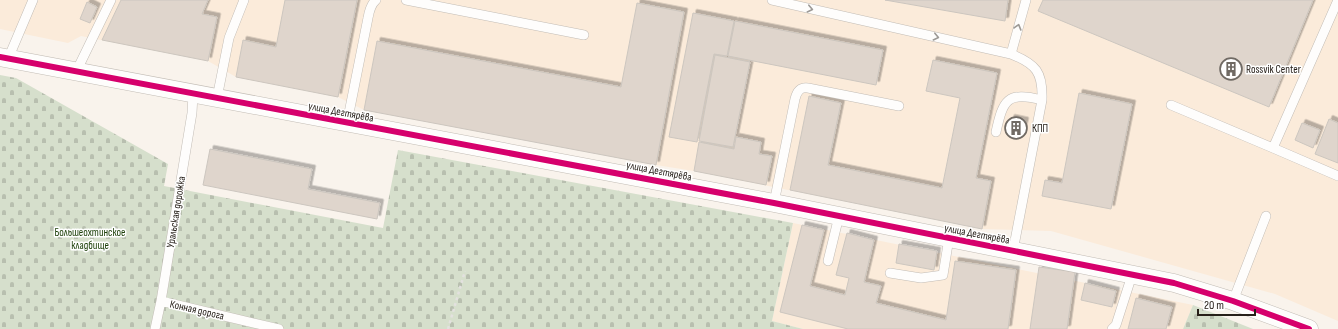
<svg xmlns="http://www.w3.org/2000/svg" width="1338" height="329" viewBox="0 0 1338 329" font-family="'Sofia Sans Condensed',sans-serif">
<defs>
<pattern id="cemetery-stones" width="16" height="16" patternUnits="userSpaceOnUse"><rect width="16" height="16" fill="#d6dfcc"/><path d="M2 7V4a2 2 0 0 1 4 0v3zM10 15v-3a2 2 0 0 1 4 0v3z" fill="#b8bfaf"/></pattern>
<filter id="shadow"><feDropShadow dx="3.5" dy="-3.5" stdDeviation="0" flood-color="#0004"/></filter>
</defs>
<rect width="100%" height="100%" fill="#f9f3ec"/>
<!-- built -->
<path fill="#fbebda" d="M0 0H1338V321L1275 294 1051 231 982 229 694 171 656 165 364 110 338 97 236 77 208 61 81 36 68 43 0 29Z
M793 223 1193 305 1183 329H803L772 321Z"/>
<!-- cemetery -->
<path fill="url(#cemetery-stones)" d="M0 75 16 78 168 164 164 186 383 228 398 150 793 223 772 321 803 329H0Z
M1193 305 1253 329H1183Z"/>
<!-- building -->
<path fill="#dfd5cc" stroke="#ccc6bf" filter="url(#shadow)" d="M121 0H208L202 14 217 17 208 61 102 40Z
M285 0H357L338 97 236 77 243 40 276 47Z
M885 0H1008L1005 21Z
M1043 0H1313L1269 107 1038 11Z
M87 2 97 7 90 23 80 19Z
M637 3 684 12 656 165 364 110 377 41 621 87Z
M693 13 734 21 727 56 714 54 697 142 669 137Z
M735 21 883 50 876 85 728 56Z
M715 55 750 62 733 147 699 141Z
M933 60 997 73 976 178 991 181 982 229 790 190 809 96 841 103 828 165 942 188 960 98 926 91Z
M1079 93 1132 104 1111 209 1042 196 1045 180 1062 183Z
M1011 118 1025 121 1021 138 1007 135Z
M1329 119 1338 123V163L1315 154Z
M1302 123 1320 130 1313 148 1295 140Z
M736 137 761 142 759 154 772 156 766 185 694 171 699 142 734 149Z
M210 149 312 169 308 189 380 203 377 219 203 185Z
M802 225 824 230 810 286 845 295 849 278 836 275 847 233 874 240 864 282 881 286 876 303 946 320 955 261 1016 270 1008 329H848L780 312Z
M899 244 937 251 934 270 896 263Z
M1039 267 1075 272 1067 329H1030Z
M1085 283 1116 291 1112 307 1081 300Z
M1136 298 1172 307 1166 329H1128Z"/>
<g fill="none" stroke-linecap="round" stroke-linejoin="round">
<!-- service casing -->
<g stroke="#c2bcb5" stroke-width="10">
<path id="service" d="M406 0 584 35
M772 0 1011 54C1036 64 1043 72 1042 100
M1338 0 1273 148 1338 176
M1011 54 1026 0
M8 59 33 0
M76 72 111 0
M217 98 229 38 244 0
M1171 105 1273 148
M347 123 368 18C369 12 371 4 376 0
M996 132C1003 100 1007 91 1042 100L1013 251
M774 203 795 99C797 91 800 87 808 88L899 106
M828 261 839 216
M890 273 921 278 943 275 949 238
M161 301 279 329
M1233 301 1266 216
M155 329 161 301 192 113 193 94
M1112 329 1116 325 1132 275"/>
</g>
<!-- minor casing -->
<g stroke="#c2bcb5" stroke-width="19">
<path id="minor" d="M0 57 774 203 1174 283 1233 301 1309 329"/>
</g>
<!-- path -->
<path stroke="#e3e1df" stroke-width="2.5" stroke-dasharray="3 3" stroke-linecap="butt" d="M448 329 465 271"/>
<!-- service -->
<use href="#service" stroke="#fefdfc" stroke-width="9"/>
<!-- minor -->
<use href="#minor" stroke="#fefdfc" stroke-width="18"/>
<!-- cycleway casing -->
<g stroke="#fff" stroke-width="8">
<path id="cycleway" d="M0 57 774 203 1174 283 1233 301 1309 329"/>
</g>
<!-- cycleway -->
<use href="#cycleway" stroke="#d6006c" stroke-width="6"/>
</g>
<!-- one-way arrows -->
<defs><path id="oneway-chevron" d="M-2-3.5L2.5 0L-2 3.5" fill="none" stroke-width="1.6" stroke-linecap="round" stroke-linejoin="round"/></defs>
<g stroke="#9d9a96">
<use href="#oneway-chevron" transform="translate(810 9) rotate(13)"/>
<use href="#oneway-chevron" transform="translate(1018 27) rotate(-74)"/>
<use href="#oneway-chevron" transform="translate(936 37) rotate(13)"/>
</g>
<!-- icons -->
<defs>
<g id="building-ring" transform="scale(1.15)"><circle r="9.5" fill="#fff" stroke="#706a64" stroke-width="1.5"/><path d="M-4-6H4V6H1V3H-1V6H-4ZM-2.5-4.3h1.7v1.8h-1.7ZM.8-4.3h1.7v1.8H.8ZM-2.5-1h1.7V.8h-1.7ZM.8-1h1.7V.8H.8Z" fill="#706a64"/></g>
</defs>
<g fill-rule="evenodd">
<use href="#building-ring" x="1231" y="69"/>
<use href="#building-ring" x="1016" y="128"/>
</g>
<g text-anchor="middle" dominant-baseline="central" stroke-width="3" stroke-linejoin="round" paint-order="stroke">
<!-- poi labels -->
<g font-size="11" fill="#27201a" stroke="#fff" text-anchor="start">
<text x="1246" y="69">Rossvik Center</text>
<text x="1032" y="128">КПП</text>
</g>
<!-- street labels -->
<g font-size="11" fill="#27201a" stroke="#fff">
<text transform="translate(341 112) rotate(11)">улица Дегтярёва</text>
<text transform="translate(659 171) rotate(11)">улица Дегтярёва</text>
<text transform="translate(176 212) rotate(-81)">Уральская дорожка</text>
<text transform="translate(977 234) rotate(11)">улица Дегтярёва</text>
<text transform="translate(197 310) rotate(13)">Конная дорога</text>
</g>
<!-- park labels -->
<g font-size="11" fill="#1e410b" stroke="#fff">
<text x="90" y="232">Большеохтинское<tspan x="90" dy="13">кладбище</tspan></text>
</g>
</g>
<!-- scale -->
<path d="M1198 309v6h57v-6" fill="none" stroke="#27201a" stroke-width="2"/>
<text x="1204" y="309" font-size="12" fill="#27201a" stroke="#ffffff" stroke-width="3" paint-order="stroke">20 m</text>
</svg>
